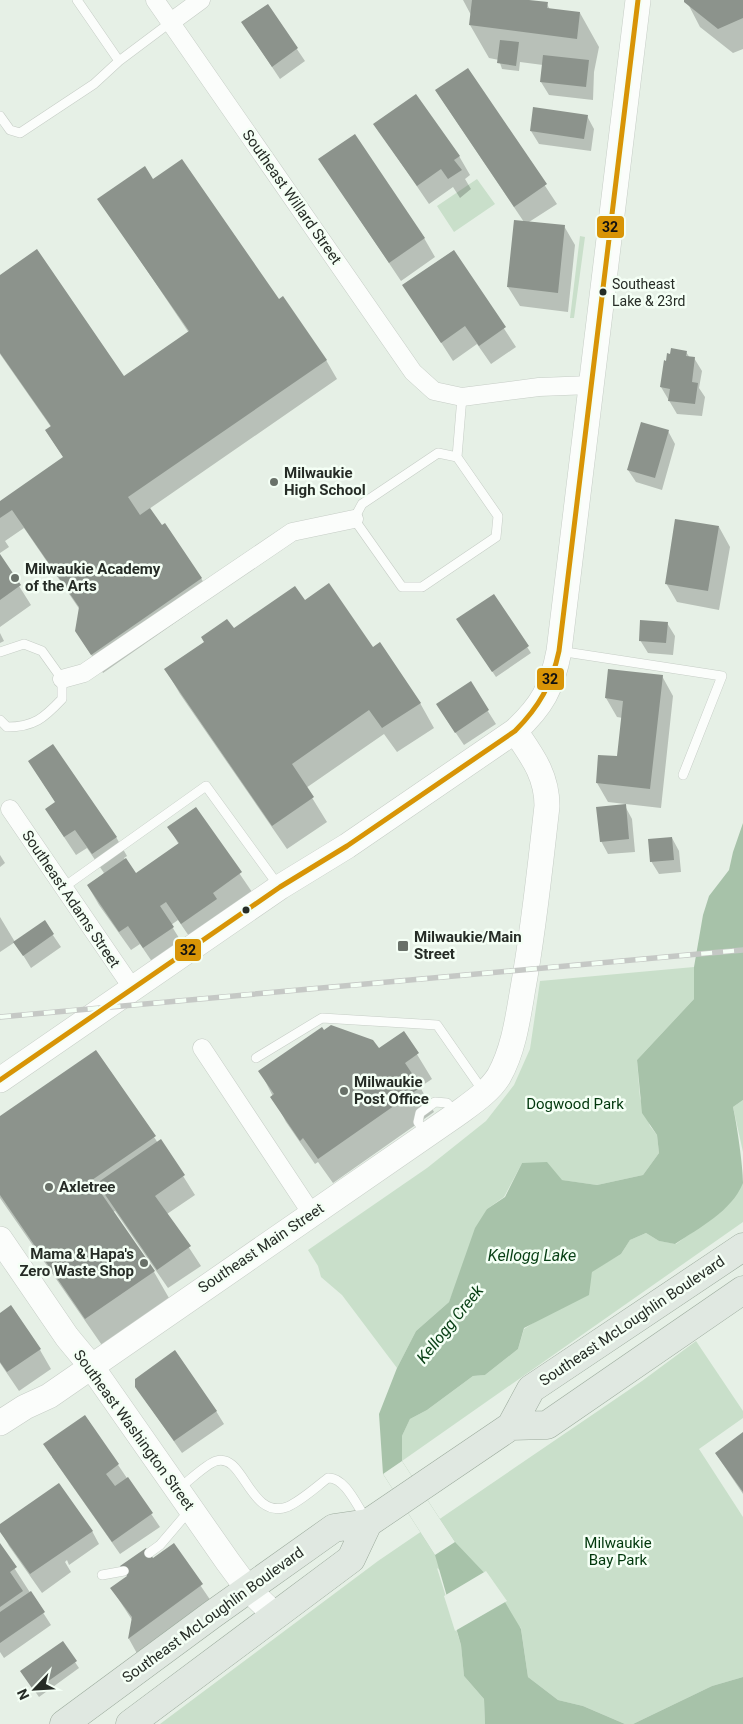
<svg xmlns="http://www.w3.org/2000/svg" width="743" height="1724" viewBox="0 0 743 1724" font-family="Roboto,sans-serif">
<rect width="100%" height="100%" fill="#e6f0e6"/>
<!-- green -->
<path fill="#c9dfca" d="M477 179 495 204 454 232 437 206Z
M580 236 585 237 574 318H570Z
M694 967V999L637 1060 640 1098 650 1126 657 1135 659 1153 643 1175 597 1185 561 1180 522 1163 504 1197 487 1209 449 1302 416 1331 397 1368 342 1295 321 1277 318 1266 308 1250 427 1168 486 1121 514 1085 530 1049 540 981Z
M743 1100V1152L733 1107Z
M743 1182V1222L402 1461V1436L410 1419 427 1410 473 1376 485 1375 518 1349 524 1329 589 1287 592 1271 621 1254 630 1240 646 1233 659 1241 676 1244 725 1208Z
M696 1341 743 1411V1418L699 1449 743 1517V1677L712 1686 633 1724H625L583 1706 558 1700 528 1677 521 1628 437 1568 461 1645 464 1676 484 1699 485 1724H160L378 1561 642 1381Z"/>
<!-- water -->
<path fill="#a7c2a9" d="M743 823V1100L733 1107C737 1125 743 1166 743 1183 732 1211 699 1228 675 1244L659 1241 646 1233 630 1240 621 1254 592 1272 589 1295 524 1328 518 1349 485 1375 473 1376 427 1410 410 1419 402 1436V1461L455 1542 493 1582 521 1629 528 1677 558 1700 583 1706 625 1724H485L484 1699 464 1676 461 1645 435 1555 383 1474 379 1414 397 1368 416 1331 449 1302 475 1228 487 1209 505 1197 522 1163 547 1162 562 1180 597 1185 643 1175 659 1153 657 1135 642 1113 637 1060 694 999V967L703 915 709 896 729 870 733 852Z
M743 1677V1724H633L712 1686Z"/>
<!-- pier -->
<path fill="#e6f0e6" d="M402 1461 455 1542 435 1555 383 1474Z
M486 1571 507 1601 455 1631 444 1596Z"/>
<!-- shadow -->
<path fill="#0003" d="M463 0H522L547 4 550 10 580 13 599 47 594 72 593 100 549 95 541 82 543 65 520 62 519 71 502 69 499 60 489 58 470 25 471 15Z
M686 0H743V49L733 53 700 27Z
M267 5 305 61 280 79 242 22Z
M468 69 557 204 529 222 564 226 575 245 568 312 520 306 508 287 515 221 524 222 436 91Z
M587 116 594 129 591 151 539 144 531 131Z
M375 125 459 156 470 175 465 179 471 189 460 198 453 187 429 204Z
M320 160 424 238 435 257 401 281Z
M153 180 279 301 326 360 337 379 149 509 201 578 212 597 103 673 76 631 80 610 24 528 5 541 9 547 0 553V502L64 458 46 431 51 427 0 354V276L124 378 189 333 99 199Z
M453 251 516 347 491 364 477 344 453 361 404 285Z
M686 352 690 358H694L702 371 699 388 705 397 702 416 677 414 661 387 667 362Z
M668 431 675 444 662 490 636 482 628 470Z
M719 527 730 547 719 610 677 602 666 583Z
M0 556 31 605 0 627Z
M493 595 531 653 496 677 461 625Z
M667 623 675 636 673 655 648 653 640 640Z
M234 630 372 649 420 703 434 728 397 752 384 734 306 788 327 822 287 849 180 694 166 670Z
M0 633 4 641 0 643Z
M609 671 662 676 673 696 661 808 608 802 597 783 618 758 623 718 617 717 606 698Z
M470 683 496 724 464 745 445 717Z
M29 761 116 837 127 856 124 858 136 875 179 845 169 827 195 808 252 892 193 942 178 920 171 925 184 946 155 966 140 944 131 950 99 905 88 886 104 873 87 848 76 855 58 828 47 809 56 803Z
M625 806 632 819 635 852 608 854 601 841Z
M672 838 679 851 681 872 659 874 651 861Z
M0 855 5 863 0 867Z
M0 917 15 942 44 922 61 947 31 968 15 942 0 952Z
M323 1032 378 1050 404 1033 432 1079 420 1087 434 1112 333 1183 318 1162 315 1164 286 1122 260 1071Z
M96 1052 158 1143 161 1141 195 1195 167 1214 201 1266 168 1288 115 1211 113 1212 154 1272 173 1305 106 1351 0 1198V1118Z
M0 1314 40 1350 51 1369 19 1391 0 1363Z
M136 1387 216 1411 224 1424 182 1453Z
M85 1416 160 1527 120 1554 52 1457Z
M743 1434V1494L716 1454Z
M0 1526 92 1531 99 1544 69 1565 67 1560 65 1562 71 1572 42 1593 9 1546 0 1530Z
M173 1545 213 1604 139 1657 129 1639 132 1620 112 1589Z
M0 1546 51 1625 4 1658 0 1652Z
M62 1643 79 1668 39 1697 25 1677Z"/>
<!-- building -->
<path fill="#8c938c" d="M472 0H529L548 2 547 8 580 12 577 39 469 25Z
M684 0H743V18L718 29 684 2Z
M268 4 298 48 272 67 241 22Z
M500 40 519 42 516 66 497 63Z
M543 55 589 60 586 87 540 82Z
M468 68 547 184 514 207 435 90Z
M416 94 460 156 454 160 462 170 448 179 441 169 417 186 373 124Z
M533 107 588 115 584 139 530 131Z
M355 134 425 238 389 263 318 159Z
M182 159 279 299 283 296 327 360 128 497 140 515 150 508 162 525 165 523 202 578 91 655 75 631 79 607 12 510 0 518V501L63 457 45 430 51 426 0 353V275L37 249 124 376 189 331 97 199 145 166 153 179Z
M514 220 565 225 558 293 507 287Z
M454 250 506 327 479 346 465 326 441 343 402 285Z
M671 348 687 351 686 356 695 357 692 382 698 383 695 404 668 401 670 389 660 387 664 360 666 361 667 353 670 354Z
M641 422 669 430 655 478 627 470Z
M675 519 719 526 708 591 665 584Z
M0 554 21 585 0 600Z
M329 583 373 647 380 642 421 703 382 728 369 710 292 764 314 797 272 826 164 669 204 642 201 637 227 619 234 628 295 586 305 600Z
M494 594 529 646 492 672 456 619Z
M640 620 668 622 666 643 639 641Z
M608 669 663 675 650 789 596 783 598 755 617 756 623 701 605 698Z
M471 681 489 710 455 733 436 704Z
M53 744 117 837 92 854 75 830 64 837 45 809 55 802 28 761Z
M626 804 629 839 600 842 596 807Z
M196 807 242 872 213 893 217 899 181 924 166 902 160 906 174 927 143 948 128 926 119 932 87 885 126 858 136 873 179 843 167 827Z
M672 837 674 860 650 862 648 839Z
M45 920 54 934 23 956 13 942Z
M331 1025 373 1040 379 1048 404 1031 419 1053 405 1063 421 1087 318 1159 303 1138 300 1141 270 1097 274 1094 258 1071 322 1027 324 1030Z
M96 1050 156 1136 92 1180 155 1271 85 1319 0 1195V1116Z
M161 1139 185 1175 155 1196 191 1246 157 1270 97 1183Z
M11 1305 41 1349 7 1372 0 1362V1313Z
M175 1350 217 1411 174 1441 135 1387V1379Z
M85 1415 119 1464 106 1474 115 1486 128 1477 153 1513 112 1542 43 1444Z
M743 1432V1492L715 1453Z
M59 1483 93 1531 30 1574 0 1532V1524Z
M0 1543 17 1567 10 1572 23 1591 0 1607Z
M174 1543 203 1584 128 1639 132 1617 110 1588 127 1576 120 1566 146 1548 153 1558Z
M31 1591 45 1612 0 1643V1612Z
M63 1641 77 1661 34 1691 20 1671Z"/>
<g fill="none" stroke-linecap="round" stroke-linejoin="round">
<!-- lane casing -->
<g stroke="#c6cdc6" stroke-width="10">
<path id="lane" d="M77 0 119 61
M0 116 10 130 20 133 94 84 119 61 171 22
M457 457 438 453 362 504 354 519 402 587H422L496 537 498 516 457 457 462 397
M559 651 722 676 683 775
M0 652 24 644 42 651 62 679V699C44 718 34 727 7 727L0 720
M64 887 206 786 278 885
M256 1058 322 1018 437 1025 483 1091
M425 1133 418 1122 420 1113 435 1102 447 1103 457 1114
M179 1488C188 1482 206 1464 216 1461 244 1452 249 1520 287 1507 301 1501 316 1487 328 1478 345 1477 357 1506 366 1519
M149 1553 160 1545 189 1511
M102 1575 124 1571"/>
</g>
<!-- street casing -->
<g stroke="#c6cdc6" stroke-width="19">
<path id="street" d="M155 0 413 372 434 391 462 397 539 387 591 385
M171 22 201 0
M62 679 84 673 292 532 354 519
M10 809 133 989
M202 1048 312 1214"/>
</g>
<!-- secondary casing -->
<g stroke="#c6cdc6" stroke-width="26">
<path id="secondary" d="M0 1080 280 887 347 846 515 731C542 706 552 688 559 651L638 0
M0 1239 67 1337 91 1366 228 1562 248 1589 275 1615
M0 1423 25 1407 49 1396 457 1114C472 1103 489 1092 499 1076 514 1049 518 1017 523 988 534 928 540 867 547 806 547 775 532 756 515 731"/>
</g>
<!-- primary casing -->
<g stroke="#9baa9c" stroke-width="29">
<path id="primary" d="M511 1426 547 1425 743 1290
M64 1724 213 1614 334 1528 368 1523 511 1426 531 1389 743 1247
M130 1724 351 1559 368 1523"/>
</g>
<!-- lane -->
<use href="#lane" stroke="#fbfdfb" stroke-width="9"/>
<!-- street -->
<use href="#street" stroke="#fbfdfb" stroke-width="18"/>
<!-- secondary -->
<use href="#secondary" stroke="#fbfdfb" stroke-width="25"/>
<!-- primary -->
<use href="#primary" stroke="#e0e8e1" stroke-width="28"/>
<!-- rail casing -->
<g stroke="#c5c8c5" stroke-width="5.5">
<path id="rail" d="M0 1017 743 950"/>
</g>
<!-- rail -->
<use href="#rail" stroke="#f4fff5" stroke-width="4" stroke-dasharray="11" stroke-linecap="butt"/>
<!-- bus-1 casing -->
<g stroke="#f4fff5" stroke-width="9">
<path id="bus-1" d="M0 1080 280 887 347 846 515 731C539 707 552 684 559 651L638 0"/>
</g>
<!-- bus-1 -->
<use href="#bus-1" stroke="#d89406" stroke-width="5"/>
</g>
<!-- markers -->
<g fill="#262c26" stroke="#f4fff5" stroke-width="2">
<circle cx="603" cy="292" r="4.5"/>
<circle cx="246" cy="910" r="4.5"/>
</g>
<g fill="#697169" stroke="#f4fff5" stroke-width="2">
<circle cx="274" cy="482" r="5"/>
<circle cx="15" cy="578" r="5"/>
<rect x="397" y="940" width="12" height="12" rx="2.5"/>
<circle cx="344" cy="1091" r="5"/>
<circle cx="49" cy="1187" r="5"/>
<circle cx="144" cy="1263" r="5"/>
</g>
<g text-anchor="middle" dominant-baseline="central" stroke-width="5" stroke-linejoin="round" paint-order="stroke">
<!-- bus labels -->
<g font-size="14" fill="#262c26" stroke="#f4fff5" text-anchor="start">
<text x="612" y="284">Southeast<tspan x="612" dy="17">Lake &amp; 23rd</tspan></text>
</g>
<!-- street labels -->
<g font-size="15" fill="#262c26" stroke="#f4fff5">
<text transform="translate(292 197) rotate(55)">Southeast Willard Street</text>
<text transform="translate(71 899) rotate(56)">Southeast Adams Street</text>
<text transform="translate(261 1248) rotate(-34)">Southeast Main Street</text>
<text transform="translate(632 1321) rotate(-34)">Southeast McLoughlin Boulevard</text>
<text transform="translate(134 1430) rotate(54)">Southeast Washington Street</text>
<text transform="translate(213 1615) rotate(-36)">Southeast McLoughlin Boulevard</text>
</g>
<!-- poi labels -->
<g font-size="15" font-weight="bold" fill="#262c26" stroke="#f4fff5" text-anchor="start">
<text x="284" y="473">Milwaukie<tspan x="284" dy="17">High School</tspan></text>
<text x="25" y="569">Milwaukie Academy<tspan x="25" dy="17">of the Arts</tspan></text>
<text x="414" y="937">Milwaukie/Main<tspan x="414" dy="17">Street</tspan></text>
<text x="354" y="1082">Milwaukie<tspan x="354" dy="17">Post Office</tspan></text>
<text x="59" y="1187">Axletree</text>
<text x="134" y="1254" text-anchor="end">Mama &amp; Hapa's<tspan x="134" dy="17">Zero Waste Shop</tspan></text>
</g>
<!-- park labels -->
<g font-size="15" fill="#00370c" stroke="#f4fff5">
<text x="575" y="1104">Dogwood Park</text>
<text x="618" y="1543">Milwaukie<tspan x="618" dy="17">Bay Park</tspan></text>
</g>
<!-- water labels -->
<g font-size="16" font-style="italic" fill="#073f14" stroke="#f4fff5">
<text x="532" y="1255">Kellogg Lake</text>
<text transform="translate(450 1324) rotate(-51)">Kellogg Creek</text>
</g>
</g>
<g stroke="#f4fff5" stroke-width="2">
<rect x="596" y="215" width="29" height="24" rx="5" fill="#d89406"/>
<rect x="536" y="667" width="29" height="24" rx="5" fill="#d89406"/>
<rect x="174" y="938" width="28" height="24" rx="5" fill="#d89406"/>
</g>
<g font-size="14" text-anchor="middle" font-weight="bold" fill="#111">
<text x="610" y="232">32</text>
<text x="550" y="684">32</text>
<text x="188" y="955">32</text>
</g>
<!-- north arrow -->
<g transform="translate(35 1689) rotate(245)" stroke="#f4fff5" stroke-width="4" paint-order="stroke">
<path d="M0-4L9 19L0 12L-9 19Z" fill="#262c26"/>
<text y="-8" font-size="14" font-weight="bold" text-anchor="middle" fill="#262c26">N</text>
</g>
</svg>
